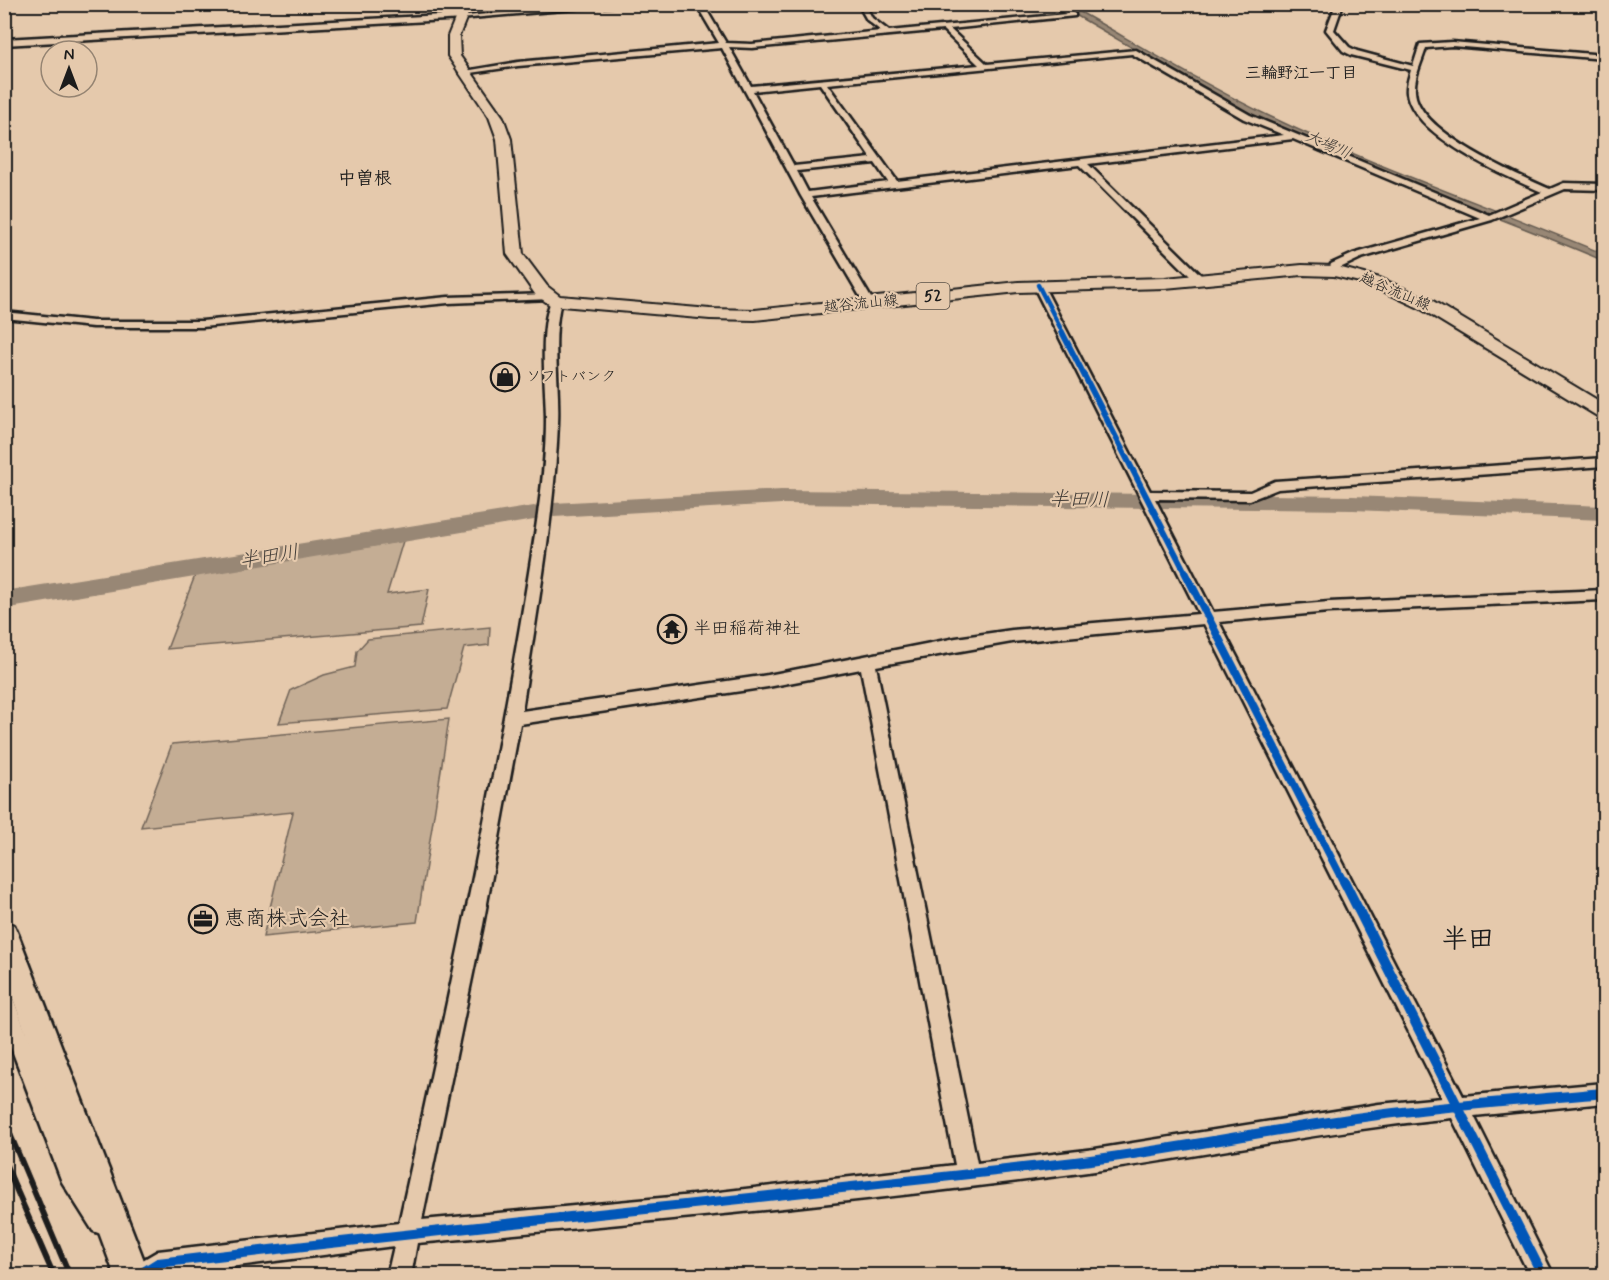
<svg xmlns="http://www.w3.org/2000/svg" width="1609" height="1280" viewBox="0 0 1609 1280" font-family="Mynerve,'Klee One',sans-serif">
<rect width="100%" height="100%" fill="#e5c9ac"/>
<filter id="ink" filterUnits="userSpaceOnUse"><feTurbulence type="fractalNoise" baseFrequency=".0167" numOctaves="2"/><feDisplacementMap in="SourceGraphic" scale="12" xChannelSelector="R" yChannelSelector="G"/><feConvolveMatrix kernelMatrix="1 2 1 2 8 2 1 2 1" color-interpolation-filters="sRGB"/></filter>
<g filter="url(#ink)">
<!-- green -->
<path fill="#c4ad94" stroke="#706458" stroke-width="1.5" d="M403 541 387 594 429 589 421 627 167 649 196 573Z
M490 627 489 645 464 648 447 709 279 723 291 690 324 675 355 667 357 651 368 639Z
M449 719 417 922 263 937 293 812 141 827 172 744Z"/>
<!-- water -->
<path fill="#988775" stroke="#665c51" stroke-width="1.5" d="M1058 5H1068C1134 42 1199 82 1267 115 1377 168 1492 207 1604 254V261C1500 216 1391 181 1288 132 1209 95 1134 48 1058 5Z"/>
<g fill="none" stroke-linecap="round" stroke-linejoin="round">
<!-- river -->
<path fill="#988775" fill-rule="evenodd" d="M781 490 1353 496 1604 506V520L1353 510 781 504 554 517 545 514 542 518 534 520 4 609V591L534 506 543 509 546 505 554 503Z"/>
<!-- street casing -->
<g stroke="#1c1c1c" stroke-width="5">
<path id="street" d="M595 4H631L460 19 457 17Z
M696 4H703L726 43 752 44 881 31 867 20 858 4H865L872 18 889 31 1066 14 1051 4H1060L1075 14V16L950 29 987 64 1136 50 1250 115 1489 215 1542 192C1505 176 1413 136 1407 93 1406 85 1409 77 1411 70L1351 55 1343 51 1326 30 1336 4H1343L1334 30 1349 47 1357 51 1413 66 1420 44 1452 42 1604 55V59L1452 46 1426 48C1422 62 1414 76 1415 91 1417 132 1516 174 1550 189L1564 183 1604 184V190L1565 189 1492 220 1361 258 1340 268 1338 273 1334 274 1329 271 1331 264 1353 254 1480 218 1293 139 1088 164 1205 279V283H1197L1079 165 811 197 874 303 869 306 864 303 801 196 722 48 518 66 463 74 459 72 518 62 719 43ZM943 30 979 65 751 86 729 47 752 48ZM1132 54 1244 119 1284 135 897 181 827 84ZM820 84 871 158 794 166 753 91ZM875 163 888 182 808 192 797 171Z
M1038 282 1043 285 1150 491 1250 492 1275 481 1604 458V466L1278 489 1250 500 1155 499 1213 612 1329 602 1604 590V600L1329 612 1219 622 1463 1096 1604 1083V1103L1474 1116 1554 1276H1530L1452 1118C1332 1130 1214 1154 1095 1171 870 1202 643 1222 417 1243L411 1276H387L394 1246 159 1276H126L129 1268 158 1251 399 1223C450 992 500 762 536 528 541 494 546 456 546 420 546 388 538 327 552 299H560L561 301C551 341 560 383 558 424 554 521 536 616 522 711L768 675 956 638 1012 630 1199 614 1033 285ZM1204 624 1442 1098 1379 1104 1095 1149 977 1163 876 666 1012 642ZM861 669 955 1165 693 1195 422 1220 483 925 520 724 768 687Z
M548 294 552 295V299L448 303 202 327H93L4 318V312L93 321H202L448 297Z
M4 992 11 994 14 1001 81 1175 112 1223 109 1231 101 1234 93 1231 62 1182 4 1029Z"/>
</g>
<!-- secondary casing -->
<g stroke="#1c1c1c" stroke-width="5">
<path id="secondary" d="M460 14 465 17 464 19 4 45V39Z
M4 921 14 925 18 934 150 1276H115L4 974Z"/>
</g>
<!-- primary casing -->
<g stroke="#1c1c1c" stroke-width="4">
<path id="primary" d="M461 4H472L459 36 460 56 503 117 511 139 523 254 547 286 560 296 710 309 755 310 1018 282 1165 278 1302 265 1334 266 1380 278 1433 301 1604 404V418L1597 416 1421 309 1368 284 1334 276 1302 275 1165 288 1018 292 755 320 710 319 550 305 535 294 507 254 497 139 489 117 448 56V36Z"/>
</g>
<!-- street -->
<use href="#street" fill="#e5c9ac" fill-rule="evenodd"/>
<!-- secondary -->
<use href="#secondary" fill="#e5c9ac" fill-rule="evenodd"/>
<!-- primary -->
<use href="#primary" fill="#e5c9ac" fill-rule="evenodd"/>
<!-- rail -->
<path stroke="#1c1c1c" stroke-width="6" d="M4 1120 70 1276
M4 1161 54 1276"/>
<!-- cycleway-far3 casing -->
<g stroke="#e5c9ac" stroke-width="7">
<path id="cycleway-far3" d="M1038 285 1063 333"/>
</g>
<!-- cycleway-far2 casing -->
<g stroke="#e5c9ac" stroke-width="9">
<path id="cycleway-far2" d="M1062 332 1186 574"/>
</g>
<!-- cycleway-far1 casing -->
<g stroke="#e5c9ac" stroke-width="12">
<path id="cycleway-far1" d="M1185 572 1344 883"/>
</g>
<!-- cycleway casing -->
<g stroke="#e5c9ac" stroke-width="14">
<path id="cycleway" d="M1344 881 1543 1276
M137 1276 158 1263C463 1226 769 1198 1075 1162 1176 1150 1277 1128 1378 1115 1453 1105 1529 1100 1604 1093"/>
</g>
<!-- cycleway-far3 -->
<use href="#cycleway-far3" stroke="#0057b8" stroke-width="4.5"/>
<!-- cycleway-far2 -->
<use href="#cycleway-far2" stroke="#0057b8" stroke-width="6"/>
<!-- cycleway-far1 -->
<use href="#cycleway-far1" stroke="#0057b8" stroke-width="8"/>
<!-- cycleway -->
<use href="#cycleway" stroke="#0057b8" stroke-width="10"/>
</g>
</g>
<!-- icons -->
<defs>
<g id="shop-ring" transform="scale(1.5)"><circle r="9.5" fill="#e5c9ac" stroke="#1c1c1c" stroke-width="1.5"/><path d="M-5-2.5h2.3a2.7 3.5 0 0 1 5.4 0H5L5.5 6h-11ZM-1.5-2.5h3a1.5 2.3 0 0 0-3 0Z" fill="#1c1c1c"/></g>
<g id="temple-ring" transform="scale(1.5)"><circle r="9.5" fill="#e5c9ac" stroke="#1c1c1c" stroke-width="1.5"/><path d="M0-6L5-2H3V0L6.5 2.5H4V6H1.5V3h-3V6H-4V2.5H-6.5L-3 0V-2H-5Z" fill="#1c1c1c"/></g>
<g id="office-ring" transform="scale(1.5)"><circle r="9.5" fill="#e5c9ac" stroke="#1c1c1c" stroke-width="1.5"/><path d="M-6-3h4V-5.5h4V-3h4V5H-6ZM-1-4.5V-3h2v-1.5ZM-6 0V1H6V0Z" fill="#1c1c1c"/></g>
</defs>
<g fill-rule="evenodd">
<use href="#shop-ring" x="505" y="377"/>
<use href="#temple-ring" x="672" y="629"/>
<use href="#office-ring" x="203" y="919"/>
</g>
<g text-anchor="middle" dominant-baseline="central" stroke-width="4.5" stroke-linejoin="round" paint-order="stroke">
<!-- far-street labels -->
<g font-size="15" fill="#1c1c1c" stroke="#e5c9ac">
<text transform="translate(1395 292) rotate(23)">越谷流山線</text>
<text transform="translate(861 304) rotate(-6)">越谷流山線</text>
</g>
<!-- far-poi labels -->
<g font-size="15" fill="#1c1c1c" stroke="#e5c9ac" text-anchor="start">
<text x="526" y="377">ソフトバンク</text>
</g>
<!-- far-neighbourhood labels -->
<g font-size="16" font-weight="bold" fill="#1c1c1c" stroke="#e5c9ac">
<text x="1301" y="73">三輪野江一丁目</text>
</g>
<!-- far-water labels -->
<g font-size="16" font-style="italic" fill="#413c37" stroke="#e5c9ac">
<text transform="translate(1328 145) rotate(24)">大場川</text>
</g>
<!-- shield labels -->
<rect fill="#e5c9ac" stroke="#585047" stroke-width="1.5" x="916.5" y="283" width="33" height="26" rx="4.5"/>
<g font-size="16" font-weight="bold" fill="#1c1c1c">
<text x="933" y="296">52</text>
</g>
<!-- far-quarter labels -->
<g font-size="18" font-weight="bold" fill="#1c1c1c" stroke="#e5c9ac">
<text x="365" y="179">中曽根</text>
</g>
<!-- poi labels -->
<g font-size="18" fill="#1c1c1c" stroke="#e5c9ac" text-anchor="start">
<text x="693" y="629">半田稲荷神社</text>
</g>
<!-- water labels -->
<g font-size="20" font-style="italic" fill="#413c37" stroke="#e5c9ac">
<text transform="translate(1079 500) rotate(1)">半田川</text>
<text transform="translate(269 557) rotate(-9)">半田川</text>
</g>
<!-- near-poi labels -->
<g font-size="21" fill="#1c1c1c" stroke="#e5c9ac" text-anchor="start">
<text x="224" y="919">恵商株式会社</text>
</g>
<!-- near-quarter labels -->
<g font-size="26" font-weight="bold" fill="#1c1c1c" stroke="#e5c9ac">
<text x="1468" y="940">半田</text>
</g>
</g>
<!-- margin -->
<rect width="1609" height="1280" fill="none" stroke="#e5c9ac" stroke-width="24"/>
<rect x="12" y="12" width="1585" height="1256" fill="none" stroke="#1c1c1c" stroke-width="2" filter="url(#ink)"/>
<!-- north arrow -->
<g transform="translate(69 69)"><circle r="28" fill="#e5c9ac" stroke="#958472" stroke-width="1.5"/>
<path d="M0-4.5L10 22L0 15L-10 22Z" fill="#1c1c1c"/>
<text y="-9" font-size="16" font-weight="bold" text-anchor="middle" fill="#1c1c1c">N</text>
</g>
</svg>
